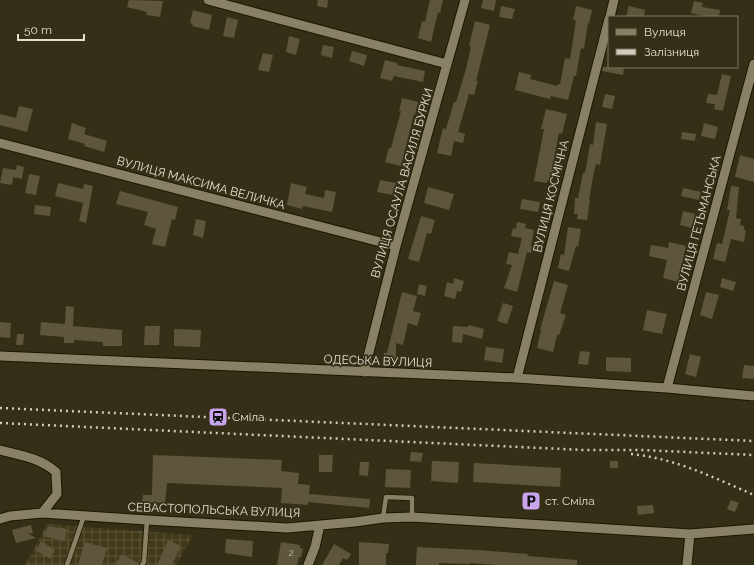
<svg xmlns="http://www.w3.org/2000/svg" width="754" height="565" viewBox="0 0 754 565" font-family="Raleway,sans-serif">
<defs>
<pattern id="industrial-grid" width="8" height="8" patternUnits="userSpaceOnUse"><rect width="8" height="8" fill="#413919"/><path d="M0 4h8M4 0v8" fill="none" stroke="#5c5539"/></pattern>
</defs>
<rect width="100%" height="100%" fill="#362f17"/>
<!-- industrial -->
<path fill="url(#industrial-grid)" d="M47 524 193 535 176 565H25Z"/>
<!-- building -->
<path fill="#5d563c" d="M129 0 163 1 160 17 146 15 147 12 127 7Z
M318 0H328L327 8 317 6Z
M430 0H443L440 13 438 12 431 42 418 38 422 21 425 22Z
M483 0H496L494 11 481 8Z
M694 1 703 3 702 7 720 10 719 17H705V16L691 13Z
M501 6 515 9 512 19 499 17Z
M576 6 592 10 589 23H588L584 49 581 48 576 76H574L568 100 551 96 550 99 515 90 519 72 531 75 530 79 557 86 558 84H560L565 58 570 59 576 20H573Z
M629 6 645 10 644 17H626Z
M193 10 212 15 209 30 192 26 193 24 190 23Z
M227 17 238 20 234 38 223 36Z
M475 21 490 25 476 81H478L474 95 469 94 458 132 465 134 463 143 454 141 451 156 437 153 443 128 446 129 454 102H456L466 69 471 46H469Z
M289 36 300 39 296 55 286 52Z
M323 45 334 47 332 58 321 55Z
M352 51 367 55 364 66 349 61Z
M263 53 273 55 269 72 258 70Z
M385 60 397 63V65L425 71 423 82 394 76 392 81 380 78Z
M603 67H624L623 75 602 71Z
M722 74 731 76 723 111 714 109 715 104 706 103 708 94 717 95Z
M605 94 615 96 612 109 602 107Z
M402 98 418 102 415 115 414 114 401 166 385 162 389 148H391L401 111H399Z
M19 106 33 109 27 132 0 125V114L16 118Z
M546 109 567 114 562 134 559 133 553 165H556L555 173 551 172 550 181H547V183L534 181 544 129H541Z
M596 122 607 124 600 165 596 164 593 177 589 200H590L587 220 577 219 578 214H574L575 198H578L583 173H585L590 144 593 145Z
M72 123 86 128 84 134 107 141 104 152 84 146 85 144 68 139Z
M704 123 718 127 715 139 701 136Z
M682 132 696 134 695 141 681 139Z
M740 155 754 159V182L735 177Z
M17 165 24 167 22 179 13 177 12 185 0 183 3 168 16 170Z
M29 174 40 176 36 195 25 193Z
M380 180 396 183 393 195 377 192Z
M58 183 83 189 84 184 93 186 86 223 79 221 83 203 55 196Z
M291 183 307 187 305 194 324 198 325 190 336 192 332 212 303 206 302 209 287 205Z
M731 186 739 187 736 218 741 219 740 225 744 226V230H746L744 242 731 239 725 262 713 259 717 243 722 244 730 210H727Z
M428 187 454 194 449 210 424 203Z
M683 188 701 192 699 200 681 196Z
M120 191 178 207 175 220 172 219 165 247 152 244 156 229 144 225 148 212 116 204Z
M522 199 540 202 538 212 520 209Z
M35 205 51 207 50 216 34 214Z
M683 211 695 214 692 228 680 225Z
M421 216 435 220 431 234 427 233 419 262 408 259Z
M196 219 206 221 203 238 193 235Z
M517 222 526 224 525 228 534 230 531 246 533 247 531 253 527 252 517 292 504 288 512 265 506 264 509 252 518 254 522 238 511 236 513 228 516 229Z
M568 227 581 229 578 247 576 246 569 271 558 268 561 254 564 255Z
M669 242 686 246 678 282 663 278 667 260 649 256 651 245 668 248Z
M454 278 464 281 461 292 457 291 455 299 444 296 447 282 453 284Z
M722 278 736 282 733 291 720 287Z
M554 281 568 285 560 313 566 315 559 335H557L553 352 537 348 541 330H540Z
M419 284 427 286 425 296 417 294Z
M402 292 417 296 413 311 421 313 417 326 408 323 403 345 396 343V361H384V353H387Z
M706 292 719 295 712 319 700 315Z
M503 303 513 306 507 324 497 321Z
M66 306 74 307 73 326 122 330V346H103V342L74 340V343H64V337L40 335 41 322 65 324Z
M647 310 667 314 662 334 643 330Z
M0 322 11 323 10 338 0 337Z
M469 325 484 329 482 339 463 334 462 343 452 342 453 326 468 327Z
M145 326H160L159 345H144Z
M174 329 201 330 200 347 174 346Z
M17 334H24L23 345H16Z
M486 347 504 349 502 363 484 360Z
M580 351 590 352 588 365 578 364Z
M690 354 701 357 696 377 685 374Z
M606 357 631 358V372L606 371Z
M744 365 754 366V379L742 378Z
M411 452 423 453 421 462 410 461Z
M153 455 282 460 281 471 299 473 298 484 310 485 309 494 370 499 369 508 308 502V505L281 503 282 488 167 483 165 503 142 502 143 495H152Z
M319 455H333L332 472H319Z
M432 461 459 462 458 483 431 481Z
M610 461H618V468H610Z
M360 462H369L368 476 359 475Z
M474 463 561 468 560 487 473 482Z
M386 469 411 470 410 488 385 487Z
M731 500 739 503 735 512 727 509Z
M653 505 654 513 638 515 637 506Z
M31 525 33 534 27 533 36 538 16 543 12 530Z
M48 526 67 529 65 541 43 536Z
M226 539 253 541 252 557 225 553Z
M168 540 181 546 172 565H157Z
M41 541 55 550 50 559 36 551Z
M85 542 107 548 102 565H78Z
M281 542 300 545V548L303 549 301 557H299L297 565H277Z
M359 542 389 544 388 553H386V565H359Z
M334 544 351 554 347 560 343 558 339 565H322Z
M417 547 476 550 528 554 527 556 577 560V565H497L470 563V564L439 563V565H416Z
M121 554 139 563 138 565H116Z"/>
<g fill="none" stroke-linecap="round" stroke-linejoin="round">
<!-- service casing -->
<g stroke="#1d1701" stroke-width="6">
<path id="service" d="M383 518 386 497 412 498V517
M67 565 84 516
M142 565 144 562 147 520"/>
</g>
<!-- minor casing -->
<g stroke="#1d1701" stroke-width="11">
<path id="minor" d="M208 0 447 64
M610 17 614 0
M0 143 396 246
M0 356 517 378 667 388 754 396
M364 372 396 246 465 0
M517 378 609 19
M667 388 754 64
M0 450C20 455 40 458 56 472L57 494 42 513 147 520 287 528 355 522 383 518 412 517 690 534 754 529
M0 519 10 516 42 513
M308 565 315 547 320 525
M687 565 690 534"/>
</g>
<!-- service -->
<use href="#service" stroke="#898166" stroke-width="4.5"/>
<!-- minor -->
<use href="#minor" stroke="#898166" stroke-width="9"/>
<!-- rail -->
<path stroke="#d0cbbc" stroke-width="2.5" stroke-dasharray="2 4" stroke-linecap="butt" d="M0 408 754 441
M0 423 584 450H641L754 455
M631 454C674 458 715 478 754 495"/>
</g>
<!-- icons -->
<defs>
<g id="station-square" transform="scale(1)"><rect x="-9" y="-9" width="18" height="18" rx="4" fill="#c9a5ee" stroke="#362f17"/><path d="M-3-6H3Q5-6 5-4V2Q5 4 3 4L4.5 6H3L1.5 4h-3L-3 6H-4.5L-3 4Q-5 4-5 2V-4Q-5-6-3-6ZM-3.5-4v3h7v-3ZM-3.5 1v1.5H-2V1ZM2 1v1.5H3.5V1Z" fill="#111"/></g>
<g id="parking-square" transform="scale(1)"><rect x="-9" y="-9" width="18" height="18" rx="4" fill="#c9a5ee" stroke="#362f17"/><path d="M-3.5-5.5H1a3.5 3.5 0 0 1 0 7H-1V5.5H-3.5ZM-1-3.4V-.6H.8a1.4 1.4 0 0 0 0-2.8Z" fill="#111"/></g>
</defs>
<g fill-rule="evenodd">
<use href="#station-square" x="218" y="417"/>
<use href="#parking-square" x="531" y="501"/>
</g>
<g text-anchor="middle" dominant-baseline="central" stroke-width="3.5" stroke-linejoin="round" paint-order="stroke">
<!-- number labels -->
<g font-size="10" fill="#c1bcab">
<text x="291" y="552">2</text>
</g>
<!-- street labels -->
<g font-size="12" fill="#e2ded0" stroke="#362f17">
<text transform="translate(201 183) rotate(15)">ВУЛИЦЯ МАКСИМА ВЕЛИЧКА</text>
<text transform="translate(402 183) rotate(-74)">ВУЛИЦЯ ОСАУЛА ВАСИЛЯ БУРКИ</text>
<text transform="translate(551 196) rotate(-76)">ВУЛИЦЯ КОСМІЧНА</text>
<text transform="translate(699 223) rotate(-75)">ВУЛИЦЯ ГЕТЬМАНСЬКА</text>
<text transform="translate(378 361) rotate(2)">ОДЕСЬКА ВУЛИЦЯ</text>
<text transform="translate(214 510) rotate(2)">СЕВАСТОПОЛЬСЬКА ВУЛИЦЯ</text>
</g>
<!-- poi labels -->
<g font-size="12" fill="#e2ded0" stroke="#362f17" text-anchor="start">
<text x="232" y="417">Сміла</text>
<text x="545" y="501">ст. Сміла</text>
</g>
</g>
<!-- legend -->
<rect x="608" y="16" width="130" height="52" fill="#362f17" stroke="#7b7561"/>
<rect x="616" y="29" width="20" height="6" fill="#898166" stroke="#7b7561"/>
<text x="644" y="36" font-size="12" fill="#e2ded0">Вулиця</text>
<rect x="616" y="49" width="20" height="6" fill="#d0cbbc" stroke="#7b7561"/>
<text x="644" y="56" font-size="12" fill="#e2ded0">Залізниця</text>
<!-- scale -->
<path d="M18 34v6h66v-6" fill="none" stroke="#e2ded0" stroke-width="2"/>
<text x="24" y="34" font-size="12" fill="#e2ded0" stroke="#362f17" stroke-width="3" paint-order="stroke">50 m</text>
</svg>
